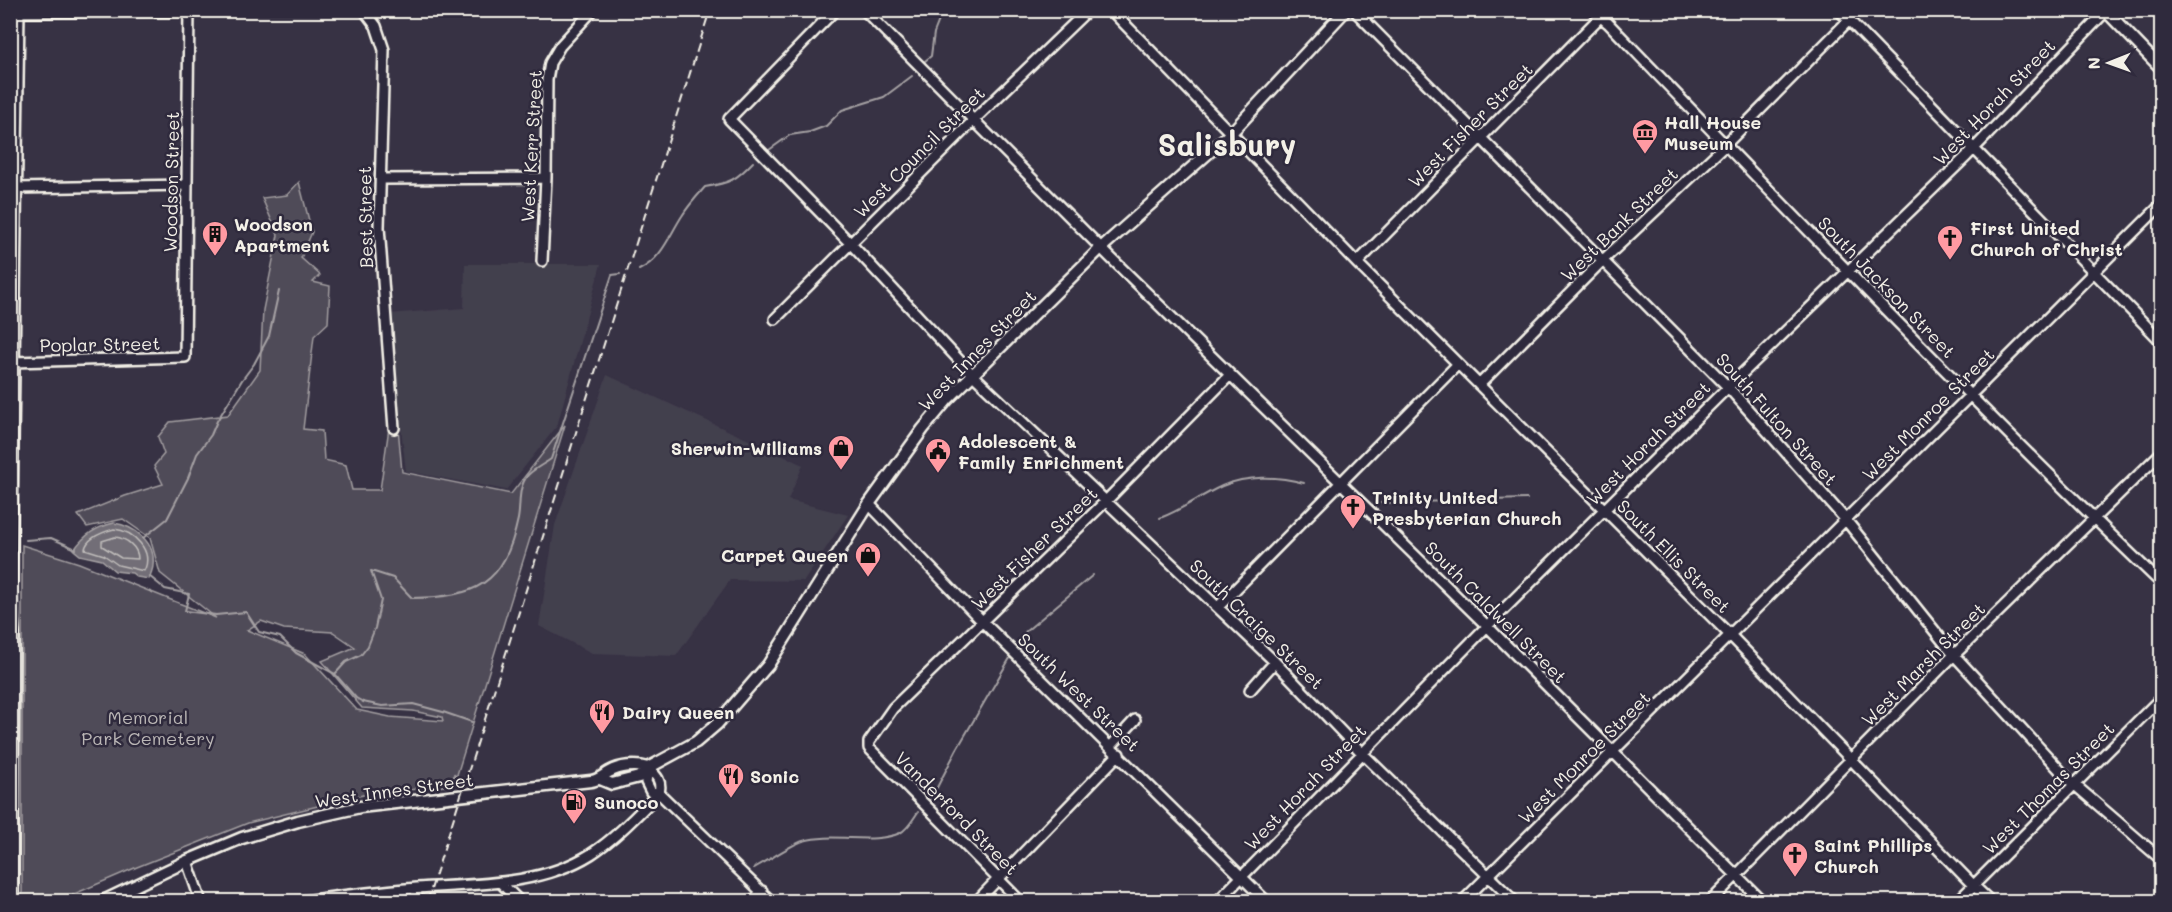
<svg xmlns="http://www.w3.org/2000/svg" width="2172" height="912" viewBox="0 0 2172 912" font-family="Mali,sans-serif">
<rect width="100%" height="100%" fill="#373244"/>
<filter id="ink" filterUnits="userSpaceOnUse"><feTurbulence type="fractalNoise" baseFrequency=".0167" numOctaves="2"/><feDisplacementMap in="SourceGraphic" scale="12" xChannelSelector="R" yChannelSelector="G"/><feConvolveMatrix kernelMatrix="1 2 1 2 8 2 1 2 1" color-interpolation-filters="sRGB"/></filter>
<g filter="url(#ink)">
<!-- built -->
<path fill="#433f4e" d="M465 264H601L557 426 506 490 406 471 388 314 464 308Z
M607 375 803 465 788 500 848 515 804 581 730 580 676 656 592 653 539 626 555 525Z"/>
<!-- green -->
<path fill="#504b59" stroke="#a29ea0" stroke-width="1.5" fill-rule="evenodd" d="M299 182 312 232 301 258 320 275 313 282 330 286 328 323 314 336 303 429 322 431 324 460 346 465 352 490H380L389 428 398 427 402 472 511 494 565 425 456 778 454 773 453 785 363 795 248 823 137 867 58 901H22V545L79 563 216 618 160 573 150 538 123 519 87 527 78 515 125 496 163 484 154 466 164 454 158 437 170 422 228 415 260 370 263 310 278 235 262 198 287 195ZM261 621 284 629 333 632 355 647 322 661 362 708 413 711 442 717 443 721 390 717 357 710 305 654 247 630Z"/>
<!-- water -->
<path fill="#726e77" stroke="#a6a2a4" stroke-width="1.5" d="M114 523C134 526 156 542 153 565 153 570 150 575 149 579L137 577 132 573 115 571 102 560 80 555 74 550C84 535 96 527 114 523Z"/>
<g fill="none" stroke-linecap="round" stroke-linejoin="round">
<!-- shore -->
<path stroke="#c0bdbb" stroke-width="1.5" d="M114 529C134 531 154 551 144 571L118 565 104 555 85 549C87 538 103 532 114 529Z
M115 537C126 538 138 547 138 559L121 558 102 546V541Z"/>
<!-- stream -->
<path stroke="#a6a2a4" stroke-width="2" d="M925 61 931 56 934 33 943 10
M769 150 790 135 810 132 826 126 842 110 884 97 912 76
M639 270C662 259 669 236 682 216 688 206 697 196 705 187 730 183 736 180 753 162
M1376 503 1527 499
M1160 518C1182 510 1200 496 1222 486 1247 475 1278 476 1304 483
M143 538 167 519 188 478 197 454 211 435 217 421 242 380 254 364 269 336 279 291
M26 540 51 538 76 549
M149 576 165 589 189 594 185 611 216 615 246 612 259 632 280 637 296 653 335 674 356 698 363 702 382 706 413 704 443 712 472 722
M1017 646 1025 632 1093 575
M335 674 346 662 361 655 368 646 375 628 381 600 371 571 393 578 412 598C476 597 504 585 518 519 521 504 517 488 528 475 534 469 544 464 551 459L612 275 620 274
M931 799 957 749 1010 658
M754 868C768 861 790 845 803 841 834 832 872 845 900 833 908 829 913 819 918 812"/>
<!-- minor casing -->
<g stroke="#f4f1e8" stroke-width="14">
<path id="minor" d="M364 10 376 26 384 50 379 227 394 428
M835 10 729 119 850 243 972 374 1275 662 1361 752 1515 902
M864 10 1110 257 1487 626 1763 902
M1111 10 1357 263 1730 635 1973 885 1991 902
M1354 10 1728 387 1845 519 1954 655 2068 779 2162 860
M1593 10 1608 23C1790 212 1972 402 2162 584
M1839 10 2162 342
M19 12 192 11
M381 179 546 178
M17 188 187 185
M542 261 546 178 547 80 550 63 560 46 593 10
M1357 263 1607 10
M775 319 978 116 1088 10
M13 362 185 357 189 10
M1479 385 1602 261 1720 150 1859 10
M869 504 983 622 1267 902
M1218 607 1458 364
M1250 690 1275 662
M1111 746 1135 720
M648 768 646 782 651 792 659 793 772 902
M648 768C657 776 662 781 659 793
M187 861 201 902
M500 882 520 902
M13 902 14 634 11 590 19 10
M294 902C335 897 376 891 417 888 475 884 540 886 591 854 616 838 638 814 659 793
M416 902 417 888
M752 902 762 891
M976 902 1119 754
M1021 902 869 748V742L893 708 1105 502 1230 375
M1217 902 1492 621 1722 393 1967 156 2107 10
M1462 902 2162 204
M1710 902 1949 660 2162 452
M1957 902 2162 697"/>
</g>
<!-- major casing -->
<g stroke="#f4f1e8" stroke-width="15">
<path id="major" d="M2105 10 2162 69
M600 779 612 784 639 777 648 768 696 742 717 724 768 665 869 504 923 429 947 400 1101 248 1231 133 1346 10
M101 902 187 861 242 838 298 821 360 807 591 781C599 780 602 776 609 772 620 766 635 764 648 768"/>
</g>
<!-- minor -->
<use href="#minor" stroke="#2f2a3d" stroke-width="9"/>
<!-- major -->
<use href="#major" stroke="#2f2a3d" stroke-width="10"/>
<!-- rail -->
<path stroke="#f4f1e8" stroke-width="2" stroke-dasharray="9 4.5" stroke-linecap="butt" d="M427 902 710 10"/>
</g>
</g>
<!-- icons -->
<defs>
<g id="museum-pin" transform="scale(1.35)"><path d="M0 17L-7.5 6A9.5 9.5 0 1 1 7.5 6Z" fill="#ff9aa2" stroke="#2f2a3d"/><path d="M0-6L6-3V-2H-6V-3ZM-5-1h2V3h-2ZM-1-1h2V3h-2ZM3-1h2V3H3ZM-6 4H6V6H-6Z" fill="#111"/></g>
<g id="building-pin" transform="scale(1.35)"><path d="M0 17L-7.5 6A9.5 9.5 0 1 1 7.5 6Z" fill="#ff9aa2" stroke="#2f2a3d"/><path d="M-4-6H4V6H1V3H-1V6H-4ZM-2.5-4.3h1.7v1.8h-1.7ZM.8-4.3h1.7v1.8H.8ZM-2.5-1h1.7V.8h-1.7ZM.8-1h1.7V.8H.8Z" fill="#111"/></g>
<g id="church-pin" transform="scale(1.35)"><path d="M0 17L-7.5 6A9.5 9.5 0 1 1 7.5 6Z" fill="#ff9aa2" stroke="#2f2a3d"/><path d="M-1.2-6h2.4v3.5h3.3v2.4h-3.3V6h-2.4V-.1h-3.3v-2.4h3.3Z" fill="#111"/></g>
<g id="shop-pin" transform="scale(1.35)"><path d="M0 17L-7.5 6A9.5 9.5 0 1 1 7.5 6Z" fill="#ff9aa2" stroke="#2f2a3d"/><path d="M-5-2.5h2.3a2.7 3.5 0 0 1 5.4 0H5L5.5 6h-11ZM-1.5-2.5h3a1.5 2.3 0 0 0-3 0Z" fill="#111"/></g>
<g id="civic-pin" transform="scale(1.35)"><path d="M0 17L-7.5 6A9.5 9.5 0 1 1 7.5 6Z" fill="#ff9aa2" stroke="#2f2a3d"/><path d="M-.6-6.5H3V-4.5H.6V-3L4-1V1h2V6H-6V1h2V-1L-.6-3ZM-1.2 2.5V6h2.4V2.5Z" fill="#111"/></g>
<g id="restaurant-pin" transform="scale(1.35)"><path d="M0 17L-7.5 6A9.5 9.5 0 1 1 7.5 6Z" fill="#ff9aa2" stroke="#2f2a3d"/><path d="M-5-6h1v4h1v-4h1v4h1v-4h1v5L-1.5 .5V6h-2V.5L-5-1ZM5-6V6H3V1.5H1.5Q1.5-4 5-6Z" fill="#111"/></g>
<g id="fuel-pin" transform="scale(1.35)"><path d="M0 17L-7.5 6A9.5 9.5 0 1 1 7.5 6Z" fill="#ff9aa2" stroke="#2f2a3d"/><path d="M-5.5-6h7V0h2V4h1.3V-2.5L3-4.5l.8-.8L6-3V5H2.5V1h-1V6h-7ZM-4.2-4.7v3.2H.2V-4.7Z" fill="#111"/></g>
</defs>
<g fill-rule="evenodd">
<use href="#museum-pin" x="1645" y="132"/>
<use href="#building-pin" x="215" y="234"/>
<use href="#church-pin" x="1950" y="238"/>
<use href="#shop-pin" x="841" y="448"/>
<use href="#civic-pin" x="938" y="451"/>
<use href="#church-pin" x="1353" y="507"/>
<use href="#shop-pin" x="868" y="555"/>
<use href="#restaurant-pin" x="602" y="712"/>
<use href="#restaurant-pin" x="731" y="776"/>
<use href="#fuel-pin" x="574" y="802"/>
<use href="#church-pin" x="1795" y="855"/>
</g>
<g text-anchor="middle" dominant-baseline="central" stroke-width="5" stroke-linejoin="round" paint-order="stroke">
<!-- street labels -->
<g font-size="18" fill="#f4f1e8" stroke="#2f2a3d">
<text transform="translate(1994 102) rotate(-46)">West Horah Street</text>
<text transform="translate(1470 125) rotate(-45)">West Fisher Street</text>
<text transform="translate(531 146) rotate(-87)">West Kerr Street</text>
<text transform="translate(919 152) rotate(-45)">West Council Street</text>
<text transform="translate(171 182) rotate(-89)">Woodson Street</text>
<text transform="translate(365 217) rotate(-91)">Best Street</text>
<text transform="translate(1619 224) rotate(-44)">West Bank Street</text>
<text transform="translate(1887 287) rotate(46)">South Jackson Street</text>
<text transform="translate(100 344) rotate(-1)">Poplar Street</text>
<text transform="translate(977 350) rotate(-46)">West Innes Street</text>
<text transform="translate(1928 414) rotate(-45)">West Monroe Street</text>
<text transform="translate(1777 419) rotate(48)">South Fulton Street</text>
<text transform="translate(1648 443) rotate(-45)">West Horah Street</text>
<text transform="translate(1034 548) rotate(-44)">West Fisher Street</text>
<text transform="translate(1674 556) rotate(45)">South Ellis Street</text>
<text transform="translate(1496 612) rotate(45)">South Caldwell Street</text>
<text transform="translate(1257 624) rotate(44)">South Craige Street</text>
<text transform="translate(1923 664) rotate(-45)">West Marsh Street</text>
<text transform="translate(1079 692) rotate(44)">South West Street</text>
<text transform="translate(1584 757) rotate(-45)">West Monroe Street</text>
<text transform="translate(1305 787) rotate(-46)">West Horah Street</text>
<text transform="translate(2048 788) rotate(-45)">West Thomas Street</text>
<text transform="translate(394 790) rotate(-8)">West Innes Street</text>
<text transform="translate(957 813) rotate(45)">Vanderford Street</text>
</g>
<!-- poi labels -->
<g font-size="18" font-weight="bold" fill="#f4f1e8" stroke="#2f2a3d" text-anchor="start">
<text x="1664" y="122">Hall House<tspan x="1664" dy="21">Museum</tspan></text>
<text x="234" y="224">Woodson<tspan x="234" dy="21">Apartment</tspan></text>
<text x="1970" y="228">First United<tspan x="1970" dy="21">Church of Christ</tspan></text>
<text x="958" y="441">Adolescent &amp;<tspan x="958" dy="21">Family Enrichment</tspan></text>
<text x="822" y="448" text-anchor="end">Sherwin-Williams</text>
<text x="1372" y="497">Trinity United<tspan x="1372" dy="21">Presbyterian Church</tspan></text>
<text x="848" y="555" text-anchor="end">Carpet Queen</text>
<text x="622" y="712">Dairy Queen</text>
<text x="750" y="776">Sonic</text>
<text x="594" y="802">Sunoco</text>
<text x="1814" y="845">Saint Phillips<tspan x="1814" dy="21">Church</tspan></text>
</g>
<!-- park labels -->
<g font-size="18" fill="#bbb7b6" stroke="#2f2a3d">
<text x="148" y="717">Memorial<tspan x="148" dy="21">Park Cemetery</tspan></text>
</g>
<!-- town labels -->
<g font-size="30" font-weight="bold" fill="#f4f1e8" stroke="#2f2a3d">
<text x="1227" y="144">Salisbury</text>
</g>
</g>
<!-- margin -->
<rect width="2172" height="912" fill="none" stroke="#2f2a3d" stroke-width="36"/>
<rect x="18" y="18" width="2136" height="876" fill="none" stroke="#f4f1e8" stroke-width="2" filter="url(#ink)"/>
<!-- north arrow -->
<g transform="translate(2109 63) rotate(269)" stroke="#2f2a3d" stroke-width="4.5" paint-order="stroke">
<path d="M0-4.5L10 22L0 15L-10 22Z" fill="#f4f1e8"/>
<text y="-9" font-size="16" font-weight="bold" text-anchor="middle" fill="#f4f1e8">N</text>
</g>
</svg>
